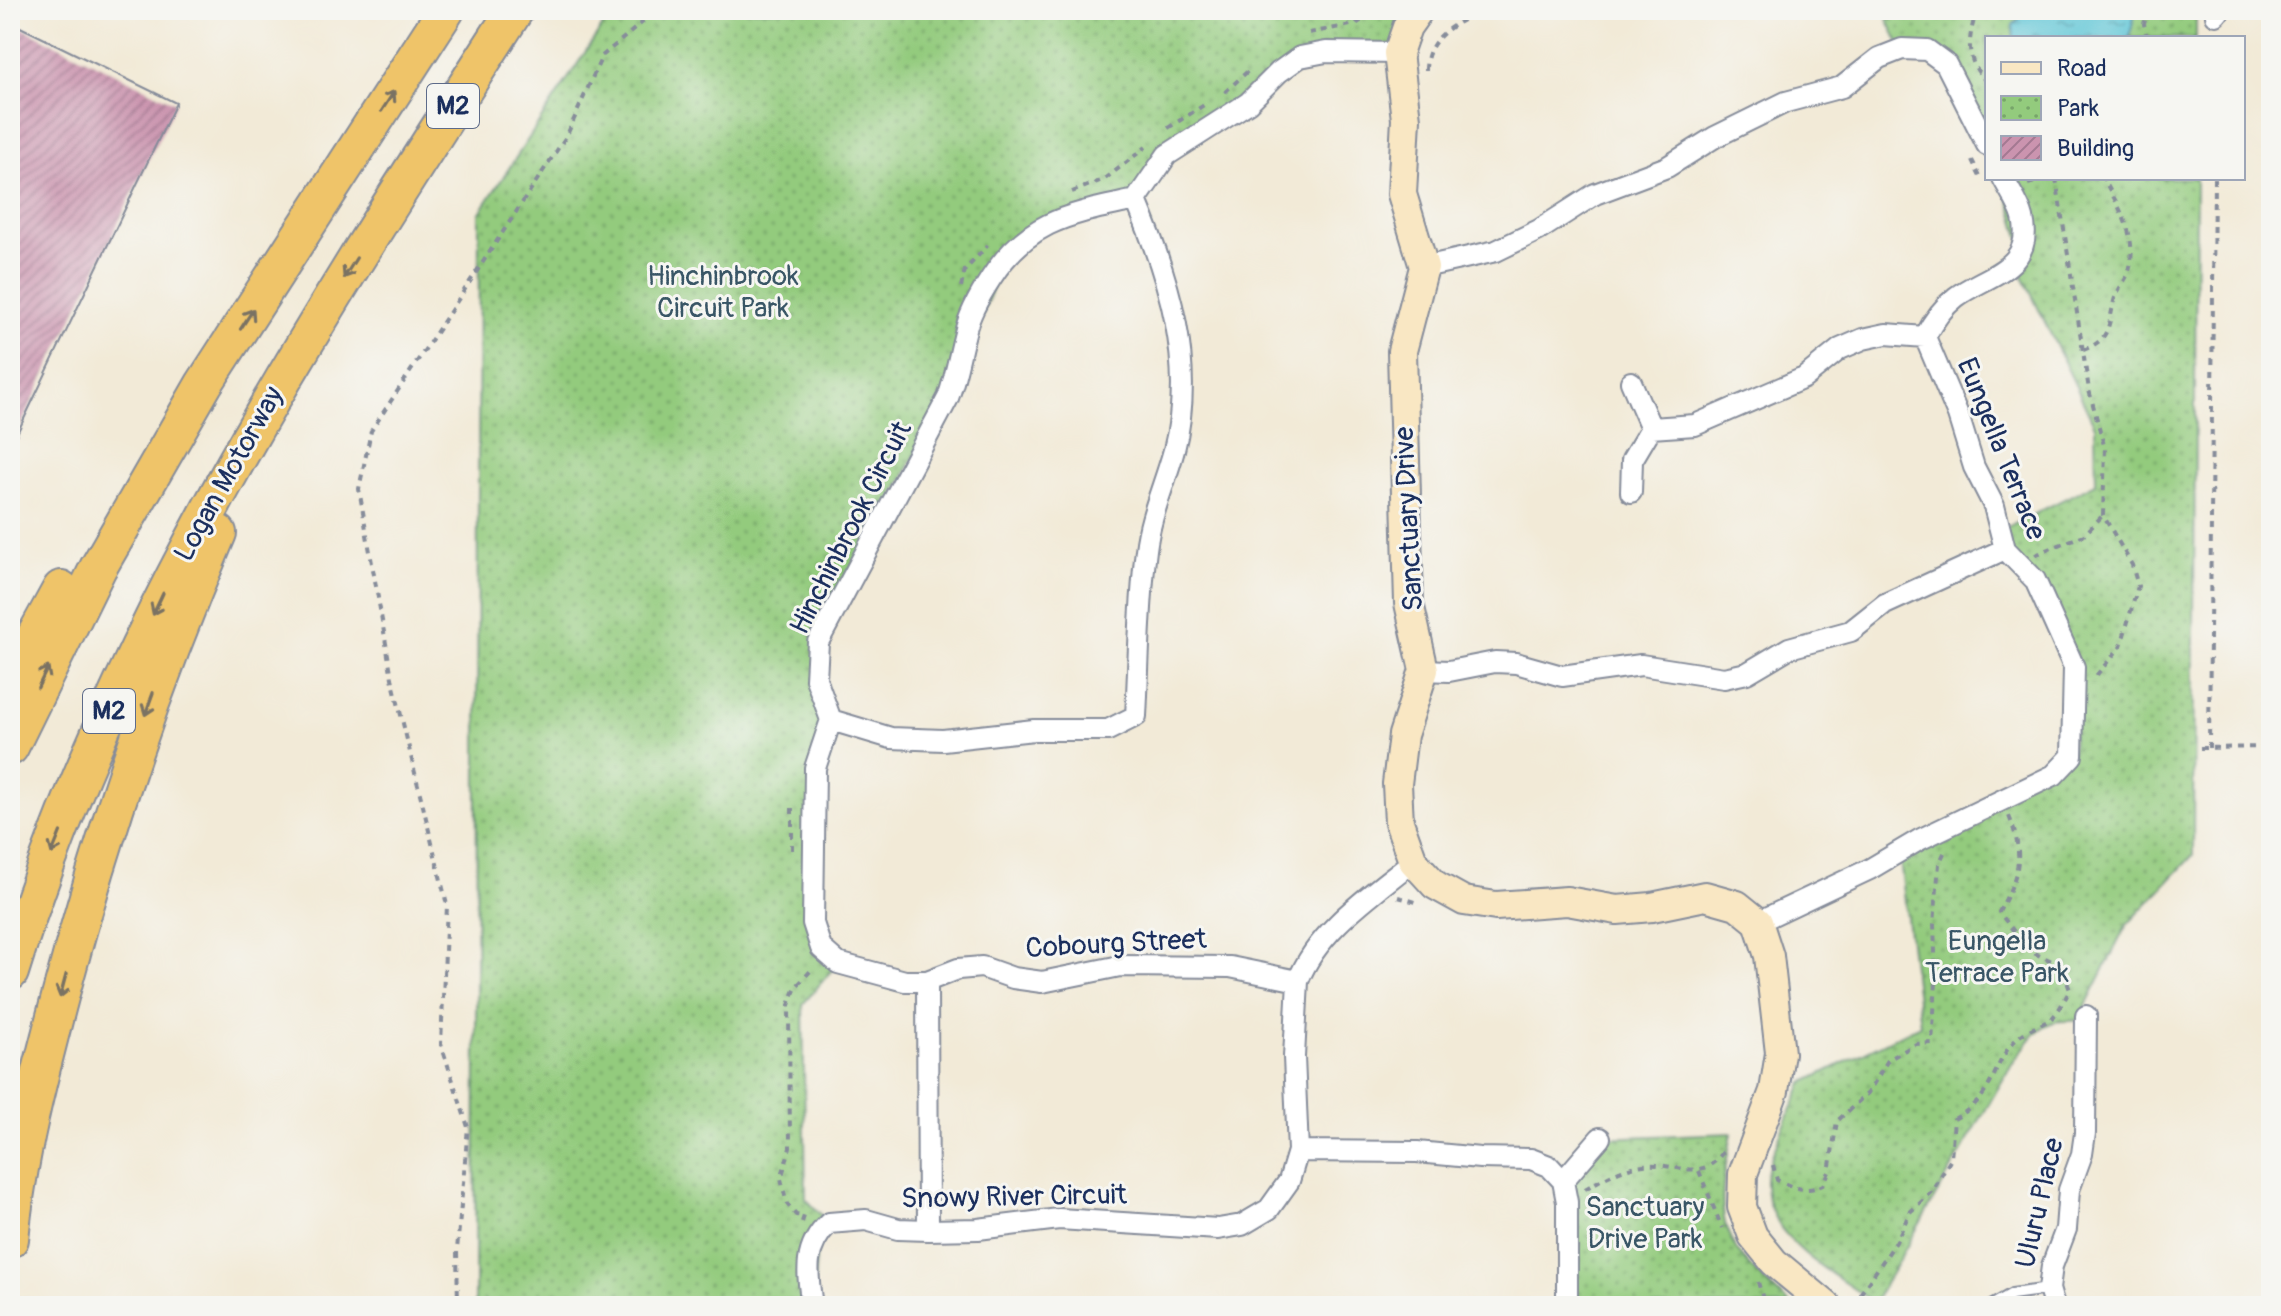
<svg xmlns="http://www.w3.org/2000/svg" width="2281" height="1316" viewBox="0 0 2281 1316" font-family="Pangolin,sans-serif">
<defs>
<pattern id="park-dots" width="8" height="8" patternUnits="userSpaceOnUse" patternTransform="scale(2)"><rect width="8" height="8" fill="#93cb7d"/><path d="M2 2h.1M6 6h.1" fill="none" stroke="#77a56a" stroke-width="1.8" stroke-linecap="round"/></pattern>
<pattern id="water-ripples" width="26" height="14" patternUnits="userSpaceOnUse" patternTransform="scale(2)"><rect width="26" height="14" fill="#5bc5d6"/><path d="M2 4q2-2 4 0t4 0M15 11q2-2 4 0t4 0" fill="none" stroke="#4aa0b1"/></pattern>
<pattern id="building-hatch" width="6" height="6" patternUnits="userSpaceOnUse" patternTransform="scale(2)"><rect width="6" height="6" fill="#cb94af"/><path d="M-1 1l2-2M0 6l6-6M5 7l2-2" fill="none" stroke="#a47992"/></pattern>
</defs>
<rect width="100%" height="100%" fill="#f6f6f2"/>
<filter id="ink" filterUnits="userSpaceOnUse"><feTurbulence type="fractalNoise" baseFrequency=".0125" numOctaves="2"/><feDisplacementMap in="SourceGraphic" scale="16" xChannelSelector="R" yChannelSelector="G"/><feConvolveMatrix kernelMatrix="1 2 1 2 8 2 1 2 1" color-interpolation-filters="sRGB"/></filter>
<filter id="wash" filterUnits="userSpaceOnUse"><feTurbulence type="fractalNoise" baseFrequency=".006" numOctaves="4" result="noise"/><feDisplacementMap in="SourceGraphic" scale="32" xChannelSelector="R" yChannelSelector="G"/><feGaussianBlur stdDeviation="1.8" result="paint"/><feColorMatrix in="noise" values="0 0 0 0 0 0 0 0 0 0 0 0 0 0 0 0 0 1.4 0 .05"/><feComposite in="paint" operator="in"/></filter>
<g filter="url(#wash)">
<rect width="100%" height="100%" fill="#f2ead7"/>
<!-- park -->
<path fill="url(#park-dots)" stroke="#577d6e" stroke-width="2" d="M613 10H1419L1398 53 1326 52 1183 142 1136 200 1069 214 1008 251 959 370 818 642 831 720 822 742 813 923 838 963 803 1004 806 1199 829 1223 818 1234 812 1306H475L479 214Z
M1905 10H2027L2013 25 2014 38H1987V145L1946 64 1902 49 1887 19Z
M2136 10H2196V38H2129Z
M2003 178H2196L2193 855 2126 926 2086 1005V1016C2075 1024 2066 1019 2054 1022 2035 1027 2024 1049 2012 1064L1874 1303C1832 1272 1764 1240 1766 1180 1766 1161 1795 1104 1803 1083L1920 1025 1899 852 2072 756 2074 666 2001 531 2096 483 2095 426 2015 260 2022 244Z
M1732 1133C1712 1228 1720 1243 1792 1306H1567L1563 1181 1600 1138Z"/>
<!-- water -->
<path fill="url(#water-ripples)" stroke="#3b7a9a" stroke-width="2" d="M2027 10H2136L2129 38H2014L2013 25Z"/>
<g id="blocks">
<!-- building -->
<path fill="url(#building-hatch)" d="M10 22 176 103 10 448Z"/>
</g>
</g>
<g filter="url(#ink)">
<use href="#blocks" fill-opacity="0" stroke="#868c9a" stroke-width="2"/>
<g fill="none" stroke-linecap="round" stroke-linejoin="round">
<!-- lane casing -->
<g stroke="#868c9a" stroke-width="14">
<path id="lane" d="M1991 1306 2012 1294 2049 1289"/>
</g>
<!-- street casing -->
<g stroke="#868c9a" stroke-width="24">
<path id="street" d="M2216 15 2220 10
M1424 267 1496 251 1539 230 1595 194 1667 167 1715 137 1786 102 1842 87 1879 58 1902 49 1927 50 1946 64 1987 145
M1631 382 1651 428 1632 460 1631 492
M1651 428 1695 425 1804 378 1840 349 1863 339 1886 334 1925 337
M1424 670 1449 671 1495 662 1516 663 1562 676 1641 665 1724 678 1747 673 1789 648 1851 631 1885 604 2005 549
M831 720 816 679 818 642 948 398C956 376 959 356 965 333 969 314 980 295 991 278 1029 219 1072 214 1136 200L1167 155 1248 103 1279 72 1300 57 1326 52 1398 53
M831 720 815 768 813 923 821 948 838 963 905 981H927L958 969 982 967 1013 978 1042 982 1120 966 1230 967 1298 981C1318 930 1371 895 1413 861
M831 720 891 738 943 740 1034 730H1108L1136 716C1139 661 1139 605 1146 550 1150 515 1165 484 1174 450 1196 364 1169 279 1136 200
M1758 922 1870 869 1919 840 2054 775 2072 756 2074 667 2035 580 2005 549 1994 506 1974 467 1958 415 1925 337C1933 321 1942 308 1956 297 1985 275 2035 269 2023 218 2020 205 2009 190 2003 178
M927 981 928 1230
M1298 1151 1417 1152 1480 1158 1531 1159 1549 1166 1563 1181 1567 1202V1306
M1563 1181 1600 1138
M812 1306C807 1273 803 1248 829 1223L866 1220 898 1229 928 1230 978 1229 1059 1219 1218 1229 1242 1225 1269 1209 1289 1181 1298 1151 1294 1057 1298 981
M2054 1306 2049 1289 2052 1266 2066 1229 2069 1190 2082 1154 2085 1133 2086 1016"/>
</g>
<!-- secondary casing -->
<g stroke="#868c9a" stroke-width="32">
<path id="secondary" d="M1419 10 1407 27 1398 53 1406 119 1402 194 1424 267 1402 351 1409 603 1424 670 1403 735 1397 784 1399 822 1413 861 1435 885 1464 901 1496 906 1567 901 1617 910 1652 907 1705 896 1737 905 1758 922 1769 956 1780 1053 1774 1091 1743 1174 1742 1207 1753 1236 1774 1262 1827 1306"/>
</g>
<!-- highway casing -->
<g stroke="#868c9a" stroke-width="40">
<path id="highway" d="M10 682 61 589
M10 747 98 568 204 384 446 10
M10 972C118 621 318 316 515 10
M10 1239C18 1157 39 1077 60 997 102 837 153 685 218 533"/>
</g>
<!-- path -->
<path stroke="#868c9a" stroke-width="4" stroke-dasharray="6 6" stroke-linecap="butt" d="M1977 10C1968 38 1964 60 1987 82
M2264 10 2271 15
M1309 33 1356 24 1378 10
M2147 38 2144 24 2148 10
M1426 70C1426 36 1459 20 1487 10
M1225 92 1248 71
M1168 128 1204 105
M1972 160 1982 181
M2056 178 2089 390 2105 449 2103 515 2132 565 2138 586 2121 646 2095 677
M2074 178H2082
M2028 184 2049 178
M1072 192 1105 179 1146 147
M961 287 965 270 988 245
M2083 350C2110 340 2108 327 2114 301 2117 289 2128 279 2130 267 2137 235 2118 205 2103 178
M2035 555 2084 535 2103 515
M2200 748 2271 747
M2209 748 2214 178
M792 850V803
M1398 897 1416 902
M1773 1165 1777 1180C1794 1188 1806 1193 1823 1185L1829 1172 1837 1121 1868 1093 1888 1060 1916 1044 1932 1043 1936 982 1934 924 1939 864 1945 851
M1699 1171 1722 1228
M1585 1189C1604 1178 1622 1167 1644 1165 1676 1162 1703 1185 1725 1149
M802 1222 804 1216 796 1215 787 1204 781 1179 790 1148 789 1005 796 987 814 967
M1758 1282 1765 1306
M458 1306 457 1250 468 1127 441 1044 447 905 392 678 359 489 371 431 567 135 602 56 644 21 649 10
M1864 1306 1861 1293 1896 1242 1910 1212 1931 1193 1951 1159 1954 1119C2001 1093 1989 1062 2020 1036 2029 1028 2044 1025 2053 1017 2060 1010 2065 998 2070 990L2061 965 2029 951 1999 912C2019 874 2025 857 2009 816"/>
<!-- lane -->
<use href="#lane" stroke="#fff" stroke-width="10"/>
<!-- street -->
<use href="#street" stroke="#fff" stroke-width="20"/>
<!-- secondary -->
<use href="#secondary" stroke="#f9e7c3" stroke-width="28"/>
<!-- highway -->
<use href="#highway" stroke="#efc469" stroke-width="36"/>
</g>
<!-- one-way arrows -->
<defs><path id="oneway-shaft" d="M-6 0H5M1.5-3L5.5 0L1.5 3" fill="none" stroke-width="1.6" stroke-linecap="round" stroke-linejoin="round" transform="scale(2)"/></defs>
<g stroke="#7a7263">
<use href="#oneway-shaft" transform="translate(388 101) rotate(-57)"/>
<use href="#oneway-shaft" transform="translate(350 268) rotate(122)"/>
<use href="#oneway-shaft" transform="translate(247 319) rotate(-57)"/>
<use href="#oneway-shaft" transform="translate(158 604) rotate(115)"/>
<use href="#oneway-shaft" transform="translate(43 677) rotate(-64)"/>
<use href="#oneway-shaft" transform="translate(149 704) rotate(110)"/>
<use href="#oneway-shaft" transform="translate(56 843) rotate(112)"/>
<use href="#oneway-shaft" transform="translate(63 986) rotate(105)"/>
</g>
</g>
<g text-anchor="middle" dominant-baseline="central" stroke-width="6" stroke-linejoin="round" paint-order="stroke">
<!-- shield labels -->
<g fill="#f6f6f2" stroke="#5d6b8a" stroke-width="2">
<rect x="427" y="84" width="52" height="44" rx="6"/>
<rect x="83" y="689" width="52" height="44" rx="6"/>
</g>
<g font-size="26" font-weight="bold" fill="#1b2f5e">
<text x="453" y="106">M2</text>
<text x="109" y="711">M2</text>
</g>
<!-- park labels -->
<g font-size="28" fill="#395666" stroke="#f6f6f2">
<text x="723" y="276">Hinchinbrook<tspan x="723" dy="32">Circuit Park</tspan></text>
<text x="1997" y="941">Eungella<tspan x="1997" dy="32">Terrace Park</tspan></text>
<text x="1645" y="1207">Sanctuary<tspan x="1645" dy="32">Drive Park</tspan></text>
</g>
<!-- street labels -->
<g font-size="28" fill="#1b2f5e" stroke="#f6f6f2">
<text transform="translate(2001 449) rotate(68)">Eungella Terrace</text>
<text transform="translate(229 474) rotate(-61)">Logan Motorway</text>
<text transform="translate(1409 519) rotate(-93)">Sanctuary Drive</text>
<text transform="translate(851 528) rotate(-63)">Hinchinbrook Circuit</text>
<text transform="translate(1116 944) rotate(-3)">Cobourg Street</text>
<text transform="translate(1014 1197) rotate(-1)">Snowy River Circuit</text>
<text transform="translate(2040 1203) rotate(-77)">Uluru Place</text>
</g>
</g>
<!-- margin -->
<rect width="2281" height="1316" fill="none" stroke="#f6f6f2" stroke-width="40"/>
<!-- legend -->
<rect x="1985" y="36" width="260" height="144" fill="#f6f6f2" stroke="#9ea6b7" stroke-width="2"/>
<rect x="2001" y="62" width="40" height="12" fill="#f9e7c3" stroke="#9ea6b7" stroke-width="2"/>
<text x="2057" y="76" font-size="24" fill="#1b2f5e">Road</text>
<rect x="2001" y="96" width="40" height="24" fill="url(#park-dots)" stroke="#9ea6b7" stroke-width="2"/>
<text x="2057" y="116" font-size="24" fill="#1b2f5e">Park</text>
<rect x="2001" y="136" width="40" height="24" fill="url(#building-hatch)" stroke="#9ea6b7" stroke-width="2"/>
<text x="2057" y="156" font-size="24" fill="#1b2f5e">Building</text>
</svg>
